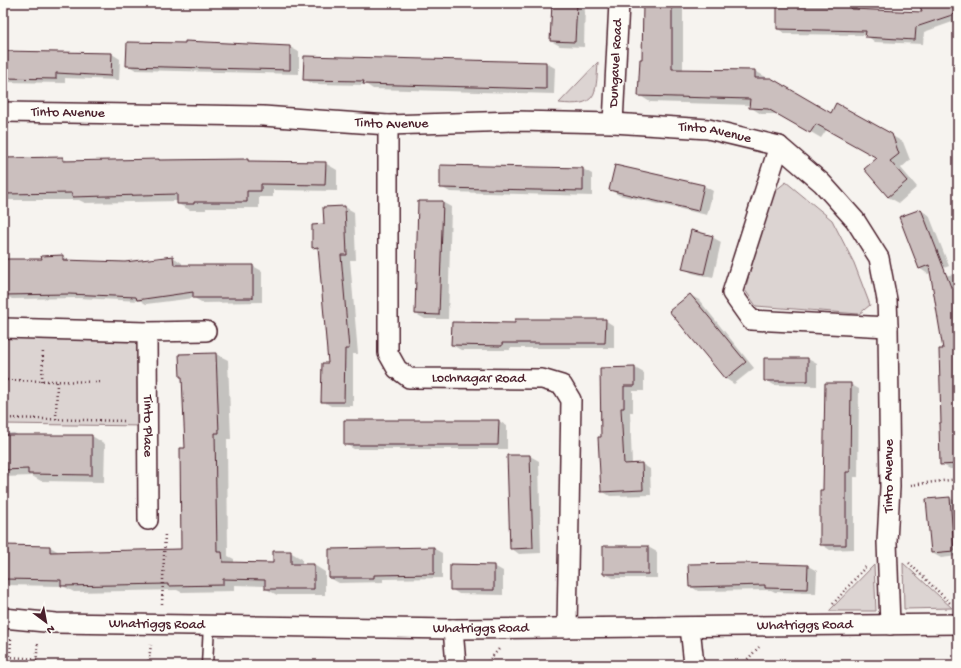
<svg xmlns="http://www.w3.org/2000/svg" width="961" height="668" viewBox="0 0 961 668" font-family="'Gochi Hand',sans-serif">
<rect width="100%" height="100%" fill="#f6f3ef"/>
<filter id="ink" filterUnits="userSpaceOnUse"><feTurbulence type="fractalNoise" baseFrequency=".025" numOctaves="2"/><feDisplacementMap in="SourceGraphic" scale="8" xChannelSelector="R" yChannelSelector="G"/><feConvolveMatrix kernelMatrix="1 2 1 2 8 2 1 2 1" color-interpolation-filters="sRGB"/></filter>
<g filter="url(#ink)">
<!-- green -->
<path fill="#dcd4d2" stroke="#937a7e" d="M598 62C596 96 597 107 559 103Z
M786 182 832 220 854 263 870 305 859 314 756 306 745 290 771 194Z
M3 331 144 335V426L3 424Z
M903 563 952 608 904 609Z
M874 565 876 611H829Z"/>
<!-- shadow -->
<path fill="#0003" d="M552 3H585L584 47 560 46 551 41Z
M649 3H683V70L755 71 832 114 837 105 903 142 910 160 901 168 917 187 899 203 888 197 879 158 827 129 821 138 780 114H761L750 107 751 105 650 102 639 95Z
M778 3H853L859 7V10L924 13 920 3H958V20L924 32 923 44 875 42 866 35 786 34 778 29Z
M186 42 290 47 299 52V74L136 70 127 65 186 44Z
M3 52 112 54 120 59 119 80 65 78V83L3 82Z
M305 57 546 63 555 68 554 94 373 89 367 85 313 84 304 79Z
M63 158 69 162 159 160 161 161 248 160 251 162 325 163 337 170V191L273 190V197H259V208H206V210H190L178 204V201L85 203 79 200H3V159Z
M441 166 583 169 592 174V196L450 192 441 187Z
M616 166 704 186 713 191 707 215 619 195 610 190Z
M442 202 451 207 448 319H425L416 314Z
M345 207 354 212 356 260H350L358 354H353V406H331L322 401 329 364 319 250 313 247 325 225Z
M920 210 929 215 949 266 928 274 919 268Z
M712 237 721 242 713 278 692 273 683 268Z
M63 256 71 261 125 263 173 257 182 263V266H253L262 271V302L203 303 194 298 146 304 141 301 78 298 12 299 3 294V260H43Z
M955 274 958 276V469H950L941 464 944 350 932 278Z
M690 295 699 300 754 368 734 384 726 379 670 311Z
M605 320 614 326V348H510V350H461L452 345 516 324Z
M216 354 228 360 231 439H227L228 556 234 559V563L274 564 290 552 302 559V565H314L325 572V595H277L266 589V586L234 585V591L181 592 177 590 74 592 63 586 3 585V546L50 547 59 552 182 550 186 449 183 378 181 376Z
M765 359H808L817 364V386L774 385 765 380Z
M635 368 644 373V391H633V412H630L632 464H642L650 469 651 495 610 496 602 491 601 369Z
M850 384 859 389 858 477H854V549L830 550 821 544 824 491Z
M499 421 507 426V449H354L345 444Z
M14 433 19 436H92L105 444 104 482 41 481 32 476 3 477V434Z
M530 456 539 461 541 553 519 554 511 548Z
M950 498 958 503V556L941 558 932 553Z
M648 547 657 552V578H613L604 573Z
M433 548 442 553V578L383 579V582L339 583 330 578Z
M451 566H494L503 571V595L459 594 451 589Z
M808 566 817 571 816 593 775 592 771 590 698 591 690 586Z
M958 568V590H957Z"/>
<!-- building -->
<path fill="#cbbfbe" stroke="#4a1f2b" d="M552 3H577L575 42 550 41Z
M654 3H672V69L755 70V78H771L831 113 836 103 892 134 899 154 890 161 907 181 888 197 864 169 877 158 816 124 810 133 768 109 749 108 750 99 638 96 640 59H642L643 5H654Z
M777 3H851V9L922 12 919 3H958V13L916 27 915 40 865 37 866 31 777 29Z
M185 41 290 46V70L126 66 127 42 185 43Z
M3 51 112 53 111 76 56 73V79L3 78Z
M304 56 546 62V89L363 84 364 81 303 80Z
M63 157V161L159 159V160L248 159V161L326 162 325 185 261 184V191H247V202H194V204H177V194L72 197V193L3 194V158Z
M440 165 583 168V191L440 188Z
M615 165 704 185 698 211 609 190Z
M418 201H443L439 315 415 314Z
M345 206 347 255H341L349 349H345L344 402H321L322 363H328L318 247 312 248V225L324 224 323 207Z
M921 209 951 287 958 286V464L940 465 939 423H941L939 349H943L929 265 919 269 899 217Z
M691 230 713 236 704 274 682 269Z
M63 255V260L125 262 173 256 174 265H253V298H193V292L137 300 136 297 69 294 3 295V259H42L41 256Z
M690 294 746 362 725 379 669 311Z
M515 319H606L605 343H502V346L451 345 452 322 515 323Z
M216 353 219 433H215L217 552H222L223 562 273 563V551H291V564H314V589H265V580L223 579V585L168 586V584L61 586V580L3 579V545L50 546V552L181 549 180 448H185L182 377H180L179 354Z
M764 358H808V381H764Z
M635 367V386H624V408H621L624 464 642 463 643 490 601 492 598 437H601L600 368Z
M825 383H851L850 472H846V545H820V490H823Z
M344 420H499L498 445H344Z
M3 435H92V475L28 474V469L3 470Z
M507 455H530L533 548 510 549Z
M950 497 954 551 931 553 926 499Z
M603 546H648V574H603Z
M434 547V574L374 575V578H329V549Z
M745 563 808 565 807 589 765 588V585L689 587 688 564Z
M450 564 494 565V590H450Z"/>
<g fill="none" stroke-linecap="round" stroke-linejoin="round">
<!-- service casing -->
<g stroke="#4a1f2b" stroke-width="13">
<path id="service" d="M207 665 209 624"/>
</g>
<!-- minor casing -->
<g stroke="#4a1f2b" stroke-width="22">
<g id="minor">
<path id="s1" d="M3 112 263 116 388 125 516 121 613 123 708 129 779 146 822 183 855 220 879 258 887 300 888 327 890 487 887 542 890 625"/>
<path id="s2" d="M613 123 619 3"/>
<path id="s3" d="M388 125V353L397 369 409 378 542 379 562 385 571 400 567 628"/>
<path d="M779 146 732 293 751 320 888 327"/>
<path id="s4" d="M3 328 147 332 148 520"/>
<path d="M147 332 206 331"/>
<path id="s5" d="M3 618 56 623 453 629 958 624"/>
<path d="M690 627 694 665"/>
<path d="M453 629 456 665"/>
</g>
</g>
<!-- path -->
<path stroke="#4a1f2b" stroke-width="2.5" stroke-dasharray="1 3" stroke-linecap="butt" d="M3 380 101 382
M42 381 43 349
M3 418 126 421
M56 419 57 381
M911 485 958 479
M909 563 950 603
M162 604 165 533
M833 604 867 565
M11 639 10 657 37 659
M3 657H10
M36 665 38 642
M148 665 151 645
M485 665 499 649
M742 665 759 647"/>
<!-- service -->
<use href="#service" stroke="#fdfcf7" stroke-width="10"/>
<!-- minor -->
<use href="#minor" stroke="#fdfcf7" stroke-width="19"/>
</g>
</g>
<g text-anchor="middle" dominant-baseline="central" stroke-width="3" stroke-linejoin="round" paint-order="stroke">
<!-- street labels -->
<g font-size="14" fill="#4a1f2b" stroke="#fdfcf7">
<text stroke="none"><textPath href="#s2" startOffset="60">Dungavel Road</textPath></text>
<text stroke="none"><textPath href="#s1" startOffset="65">Tinto Avenue</textPath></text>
<text stroke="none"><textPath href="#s1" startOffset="389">Tinto Avenue</textPath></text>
<text stroke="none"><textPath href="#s1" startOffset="713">Tinto Avenue</textPath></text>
<text stroke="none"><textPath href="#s3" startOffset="331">Lochnagar Road</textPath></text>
<text stroke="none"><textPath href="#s4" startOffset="238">Tinto Place</textPath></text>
<text transform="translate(889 476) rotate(-90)">Tinto Avenue</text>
<text stroke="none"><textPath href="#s5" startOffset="154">Whatriggs Road</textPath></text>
<text stroke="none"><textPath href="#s5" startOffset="802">Whatriggs Road</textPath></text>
<text stroke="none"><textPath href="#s5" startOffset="478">Whatriggs Road</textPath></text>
</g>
</g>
<!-- margin -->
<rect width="961" height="668" fill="none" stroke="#fdfcf7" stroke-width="16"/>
<rect x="8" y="8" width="945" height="652" fill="none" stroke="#4a1f2b" stroke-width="1.5" filter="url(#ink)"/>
<!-- north arrow -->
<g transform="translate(46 622) rotate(148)" stroke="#fdfcf7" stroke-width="3" paint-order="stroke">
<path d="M0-3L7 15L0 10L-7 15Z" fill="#4a1f2b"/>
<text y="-6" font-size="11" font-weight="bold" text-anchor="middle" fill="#4a1f2b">N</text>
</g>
</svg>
